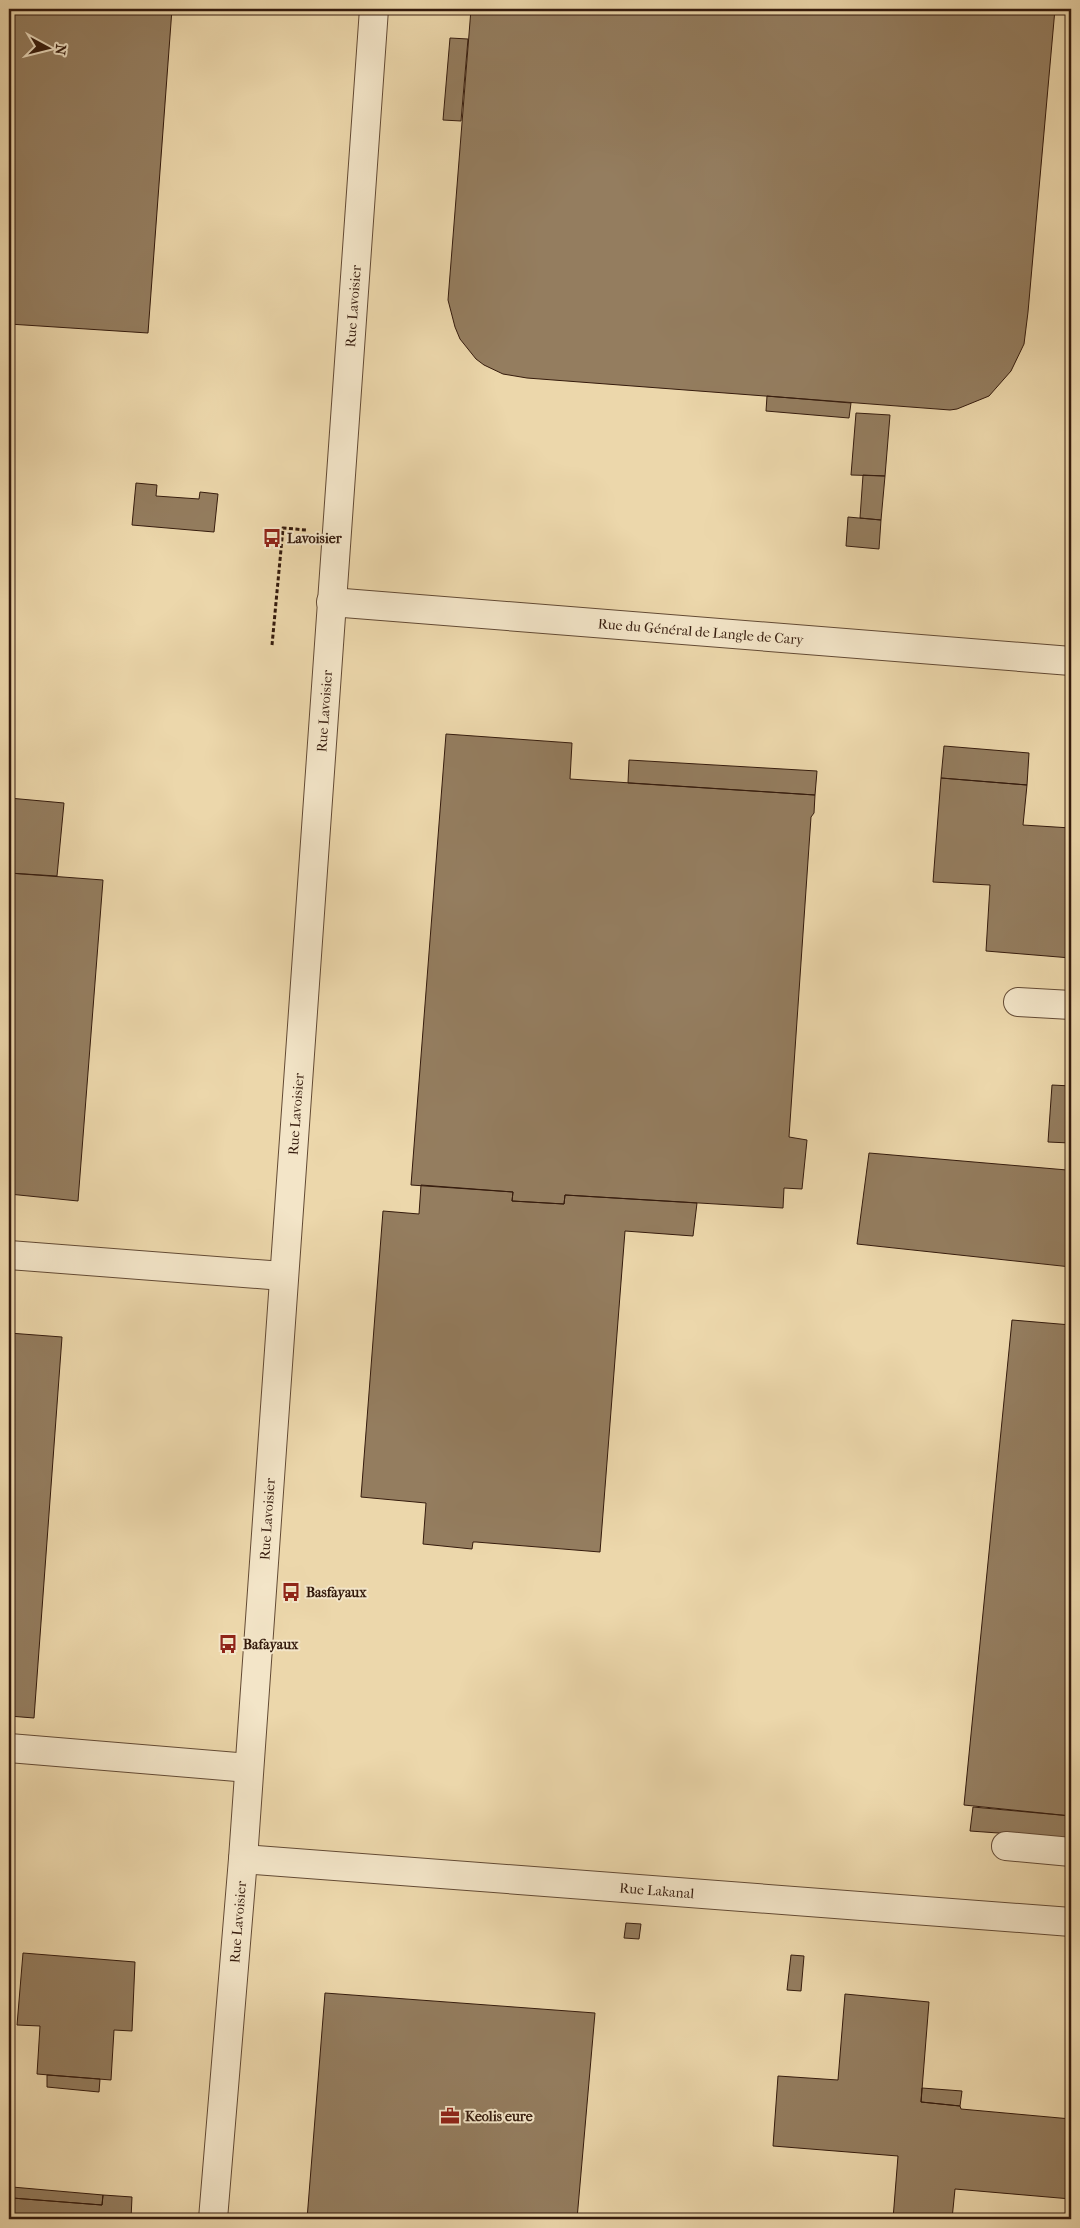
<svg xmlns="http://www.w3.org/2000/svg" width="1080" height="2228" viewBox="0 0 1080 2228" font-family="'IM FELL French Canon',serif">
<rect width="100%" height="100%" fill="#ecd7ab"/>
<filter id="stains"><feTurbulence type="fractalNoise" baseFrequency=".004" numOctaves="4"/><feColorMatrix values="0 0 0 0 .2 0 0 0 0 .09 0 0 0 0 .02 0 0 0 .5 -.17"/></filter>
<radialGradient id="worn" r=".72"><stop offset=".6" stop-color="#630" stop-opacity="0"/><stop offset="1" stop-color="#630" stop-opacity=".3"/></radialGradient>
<!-- building -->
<path fill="#947d5f" stroke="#351b0d" d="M9 9H172L148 333 9 324Z
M471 9H1055L1028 312 1024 344 1011 371 989 396 957 409 950 410 527 378 503 374 484 365 476 359 460 339 455 327 448 300Z
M450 38 468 39 461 121 443 120Z
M767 396 851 403 849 418 766 411Z
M856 413 890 415 885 476 851 475Z
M863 475 885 476 881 520 860 518Z
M136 483 157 485 156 496 199 499 200 492 218 494 214 532 132 525Z
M848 517 881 520 879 549 846 546Z
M446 734 572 743 570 779 815 795 814 813 811 817 789 1137 807 1140 802 1189 784 1188 783 1208 565 1195 564 1204 512 1201 513 1192 411 1185Z
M944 746 1029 753 1027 785 941 778Z
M629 760 817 771 815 795 628 783Z
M941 778 1027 785 1023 825 1071 828V958L986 951 990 885 933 882Z
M9 798 64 803 57 876 9 873Z
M9 873 103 880 78 1201 9 1194Z
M1052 1085 1071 1086 1070 1143 1048 1142Z
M1071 1124V1267L857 1244 869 1153 1067 1170Z
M421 1185 513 1192 512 1201 564 1204 565 1195 697 1203 693 1236 625 1231 600 1552 476 1542H473L472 1549 423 1544 426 1503 361 1497 383 1211 419 1214Z
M1012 1320 1071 1325V1816L964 1805Z
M9 1333 62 1337 34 1718 9 1716Z
M973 1807 1071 1816 1069 1838 970 1831Z
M626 1923 641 1924 639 1939 624 1938Z
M23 1953 135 1962 132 2031 114 2030 111 2080 37 2074 40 2026 17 2025Z
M791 1955 804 1956 801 1991 787 1990Z
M325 1993 595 2013 577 2219H307Z
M845 1994 929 2002 921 2102 960 2106 961 2109 1071 2119V2199L955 2189 952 2219H893L898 2156 773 2146 778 2076 838 2080Z
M47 2075 100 2079 99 2092 47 2087Z
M922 2088 962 2091 960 2106 921 2102Z
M12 2187 103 2195 102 2205 12 2198Z
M103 2195 132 2197 131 2219H10L12 2198 102 2205Z"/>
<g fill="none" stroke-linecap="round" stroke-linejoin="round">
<!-- minor casing -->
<g stroke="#634a34" stroke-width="30">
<g id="minor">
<path id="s1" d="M331 602 1071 661"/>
<path d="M1018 1002 1071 1005"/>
<path d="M9 1255 283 1276"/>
<path d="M9 1748 249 1768"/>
<path d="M1006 1846 1071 1852"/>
<path id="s2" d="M243 1859 1071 1922"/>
<path id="s3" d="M213 2219 243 1859 374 9"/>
</g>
</g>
<!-- path -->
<path stroke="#351b0d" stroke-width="3" stroke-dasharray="4 2.5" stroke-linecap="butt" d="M272 645 283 528 306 530"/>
<!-- minor -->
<use href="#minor" stroke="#f3e5c8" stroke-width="28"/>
</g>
<!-- icons -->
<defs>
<g id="bus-bare" transform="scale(1.5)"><path d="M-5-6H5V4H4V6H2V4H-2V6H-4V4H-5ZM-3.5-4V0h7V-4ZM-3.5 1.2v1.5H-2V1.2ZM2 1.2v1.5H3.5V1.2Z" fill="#8f2418" stroke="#f3e5c8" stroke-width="2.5" paint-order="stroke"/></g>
<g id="office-bare" transform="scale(1.5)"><path d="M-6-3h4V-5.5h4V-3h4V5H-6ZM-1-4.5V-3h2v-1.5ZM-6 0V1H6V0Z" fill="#8f2418" stroke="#f3e5c8" stroke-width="2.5" paint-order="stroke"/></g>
</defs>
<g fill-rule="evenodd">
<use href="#bus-bare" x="272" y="538"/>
<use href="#bus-bare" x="291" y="1592"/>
<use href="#bus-bare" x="228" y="1644"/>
<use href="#office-bare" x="450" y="2116"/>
</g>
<g text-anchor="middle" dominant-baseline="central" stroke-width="4" stroke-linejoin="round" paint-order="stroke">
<!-- street labels -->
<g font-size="14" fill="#351b0d" stroke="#f3e5c8">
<text stroke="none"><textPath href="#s3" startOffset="1918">Rue Lavoisier</textPath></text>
<text stroke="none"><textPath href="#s1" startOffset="371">Rue du Général de Langle de Cary</textPath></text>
<text stroke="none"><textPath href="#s3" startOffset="1512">Rue Lavoisier</textPath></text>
<text stroke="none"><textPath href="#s3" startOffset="1108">Rue Lavoisier</textPath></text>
<text stroke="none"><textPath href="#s3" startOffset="702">Rue Lavoisier</textPath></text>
<text stroke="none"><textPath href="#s2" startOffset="415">Rue Lakanal</textPath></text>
<text stroke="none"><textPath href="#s3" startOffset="298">Rue Lavoisier</textPath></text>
</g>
<!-- poi labels -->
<g font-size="14" font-weight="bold" fill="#351b0d" stroke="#f3e5c8" text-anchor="start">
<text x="287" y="538">Lavoisier</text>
<text x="306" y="1592">Basfayaux</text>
<text x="243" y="1644">Bafayaux</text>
<text x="465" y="2116">Keolis eure</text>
</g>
</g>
<!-- margin -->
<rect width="1080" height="2228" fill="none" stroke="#ecd7ab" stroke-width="30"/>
<rect x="10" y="10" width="1060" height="2208" fill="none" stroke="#351b0d" stroke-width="2.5"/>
<rect x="15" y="15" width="1050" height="2198" fill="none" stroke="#351b0d"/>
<!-- north arrow -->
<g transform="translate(48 48) rotate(97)" stroke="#f3e5c8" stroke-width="4" paint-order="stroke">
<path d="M0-4L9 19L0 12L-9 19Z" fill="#351b0d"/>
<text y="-8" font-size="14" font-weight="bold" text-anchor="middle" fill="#351b0d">N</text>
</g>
<rect width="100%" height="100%" filter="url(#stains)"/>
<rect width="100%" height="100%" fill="url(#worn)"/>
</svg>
